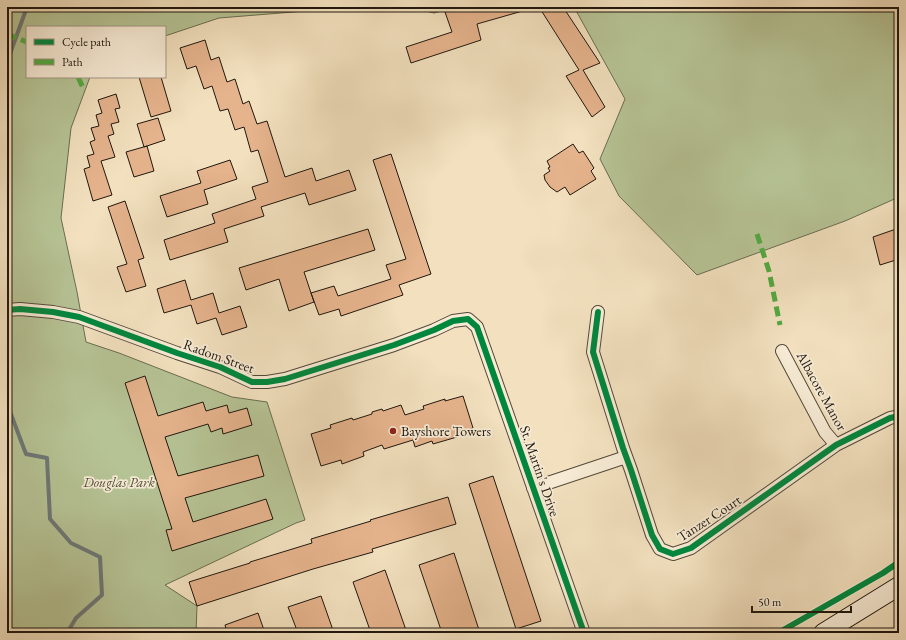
<svg xmlns="http://www.w3.org/2000/svg" width="906" height="640" viewBox="0 0 906 640" font-family="'EB Garamond',serif">
<rect width="100%" height="100%" fill="#f2e0be"/>
<filter id="stains"><feTurbulence type="fractalNoise" baseFrequency=".005" numOctaves="4"/><feColorMatrix values="0 0 0 0 .2 0 0 0 0 .09 0 0 0 0 .02 0 0 0 .5 -.17"/></filter>
<radialGradient id="worn" r=".72"><stop offset=".6" stop-color="#630" stop-opacity="0"/><stop offset="1" stop-color="#630" stop-opacity=".3"/></radialGradient>
<!-- green -->
<path fill="#b6c395" stroke="#6a6d51" d="M7 7H355L219 18 165 36V27H27V77H90L71 128 61 218 77 292 86 342 119 353 232 397 267 402 305 520 296 523 165 585 197 606 196 633H7Z
M410 7H456L434 13Z
M574 7H899V197L845 221 697 275 619 196 600 159 625 99Z"/>
<g fill="none" stroke-linecap="round" stroke-linejoin="round">
<!-- stream -->
<path stroke="#6e7977" stroke-width="4" d="M7 62 27 7
M7 392 9 409 26 454 47 458 50 519 71 543 100 557 102 595 76 618 67 633"/>
</g>
<!-- building -->
<path fill="#e5b38c" stroke="#1f170d" d="M464 7H526V10L477 24 481 40 411 63 406 47 452 32 445 12Z
M539 7H563L600 63 583 70 605 107 592 117 566 76 579 70Z
M205 40 211 60 219 57 227 82 235 79 243 104 249 101 257 124 267 121 285 177 312 168 316 181 349 170 356 190 309 205 305 193 261 207 264 216 224 229 228 242 170 260 164 240 215 223 212 214 256 199 252 187 268 182 258 150 251 152 244 127 235 130 228 109 220 111 212 86 204 89 196 66 187 69 180 48Z
M139 77H161L171 111 151 117Z
M116 94 120 108 115 109 119 122 111 124 114 134 108 136 115 157 101 161 112 195 93 201 84 169 90 167 87 156 94 154 90 142 95 140 91 128 99 126 96 115 102 113 98 100Z
M158 118 165 140 144 147 137 124Z
M573 144 579 153 583 151 594 168 591 171 596 179 570 195 565 187 557 192 550 187 545 180 544 175 550 171 548 168 550 167 547 161Z
M147 146 154 171 134 177 126 152Z
M391 154 431 274 399 285 403 295 341 316 339 309 319 315 311 293 334 286 338 296 391 279 386 265 406 259 373 160Z
M230 160 237 179 204 190 208 204 167 217 160 196 201 183 197 171Z
M125 201 144 258 138 260 146 286 126 292 117 267 127 264 108 207Z
M899 228V259L880 265 873 237Z
M368 229 375 250 304 272 314 302 289 311 279 279 246 290 239 268Z
M185 280 191 300 213 293 219 313 240 306 247 327 222 335 216 318 197 324 191 305 164 313 157 289Z
M145 376 158 416 203 402 206 411 227 405 229 413 247 408 252 425 223 434 222 428 211 432 208 424 165 437 178 476 258 455 264 476 185 498 193 522 266 499 273 519 172 551 166 530 172 529 125 383Z
M463 396 473 428 456 434 457 437 433 444 432 441 415 447 413 440 384 449 382 445 363 452 364 456 342 464 341 460 321 466 311 434 331 428 330 425 352 418 353 420 372 414V412L382 409 383 411 401 405 405 415 424 409 423 406 445 399V401Z
M493 476 541 621 516 629 469 484Z
M448 497 456 524 372 549 373 552 313 569 197 606 189 582 250 563V562L312 543 311 539 371 521 370 520Z
M454 553 480 633H442L419 565Z
M385 570 407 633H371L353 582Z
M321 596 334 633H298L288 607Z
M258 613 265 633H227L225 625Z"/>
<g fill="none" stroke-linecap="round" stroke-linejoin="round">
<!-- minor casing -->
<g stroke="#544939" stroke-width="14">
<path id="minor" d="M7 310 20 309 53 312 79 317 177 353 220 367 252 382H267L285 379 394 345 434 330 453 321 468 319 477 327 584 633
M598 312 593 352 623 448 631 470 652 535 660 549 673 554 691 548 836 445 890 418 899 416
M782 351 825 432 836 445
M533 488 626 457"/>
</g>
<!-- secondary casing -->
<g stroke="#1f170d" stroke-width="20">
<path id="secondary" d="M823 633 899 586"/>
</g>
<!-- minor -->
<use href="#minor" stroke="#f7ebd5" stroke-width="12"/>
<!-- secondary -->
<use href="#secondary" stroke="#f7ebd5" stroke-width="18"/>
<!-- quiet -->
<path stroke="#52a941" stroke-width="5" stroke-dasharray="10 5" stroke-linecap="butt" d="M7 34 27 42
M78 77 84 90
M757 234 769 271 780 325"/>
<!-- cycleway casing -->
<g stroke="#f7ebd5" stroke-width="8">
<path id="cycleway" d="M7 310 20 309 53 312 79 317 177 353 220 367 252 382H267L285 379 394 345 434 330 453 321 468 319 477 327 584 633
M598 312 593 352 623 448 631 470 652 535 660 549 673 554 691 548 836 445 890 418 899 416
M778 633 883 573 899 562"/>
</g>
<!-- cycleway -->
<use href="#cycleway" stroke="#00873e" stroke-width="6"/>
</g>
<!-- markers -->
<circle fill="#8f2418" stroke="#f7ebd5" stroke-width="1.5" cx="393" cy="431" r="4"/>
<g text-anchor="middle" dominant-baseline="central" stroke-width="3.5" stroke-linejoin="round" paint-order="stroke">
<!-- street labels -->
<g font-size="14" fill="#1f170d" stroke="#f7ebd5">
<text transform="translate(219 356) rotate(20)">Radom Street</text>
<text transform="translate(822 391) rotate(61)">Albacore Manor</text>
<text transform="translate(540 471) rotate(71)">St. Martin's Drive</text>
<text transform="translate(709 518) rotate(-33)">Tanzer Court</text>
</g>
<!-- poi labels -->
<g font-size="14" fill="#1f170d" stroke="#f7ebd5" text-anchor="start">
<text x="401" y="431">Bayshore Towers</text>
</g>
<!-- park labels -->
<g font-size="14" font-style="italic" fill="#54533d" stroke="#f7ebd5">
<text x="119" y="482">Douglas Park</text>
</g>
</g>
<!-- margin -->
<rect width="906" height="640" fill="none" stroke="#f2e0be" stroke-width="24"/>
<rect x="8" y="8" width="890" height="624" fill="none" stroke="#1f170d" stroke-width="2"/>
<rect x="12" y="12" width="882" height="616" fill="none" stroke="#1f170d"/>
<!-- legend -->
<rect x="26" y="26" width="140" height="52" fill="#f7ebd5" stroke="#a19685"/>
<rect x="34" y="39" width="20" height="6" fill="#00873e" stroke="#a19685"/>
<text x="62" y="46" font-size="12" fill="#1f170d">Cycle path</text>
<rect x="34" y="59" width="20" height="6" fill="#52a941" stroke="#a19685"/>
<text x="62" y="66" font-size="12" fill="#1f170d">Path</text>
<!-- scale -->
<path d="M752 606v6h99v-6" fill="none" stroke="#1f170d" stroke-width="2"/>
<text x="758" y="606" font-size="12" fill="#1f170d" stroke="#f7ebd5" stroke-width="3" paint-order="stroke">50 m</text>
<rect width="100%" height="100%" filter="url(#stains)"/>
<rect width="100%" height="100%" fill="url(#worn)"/>
</svg>
